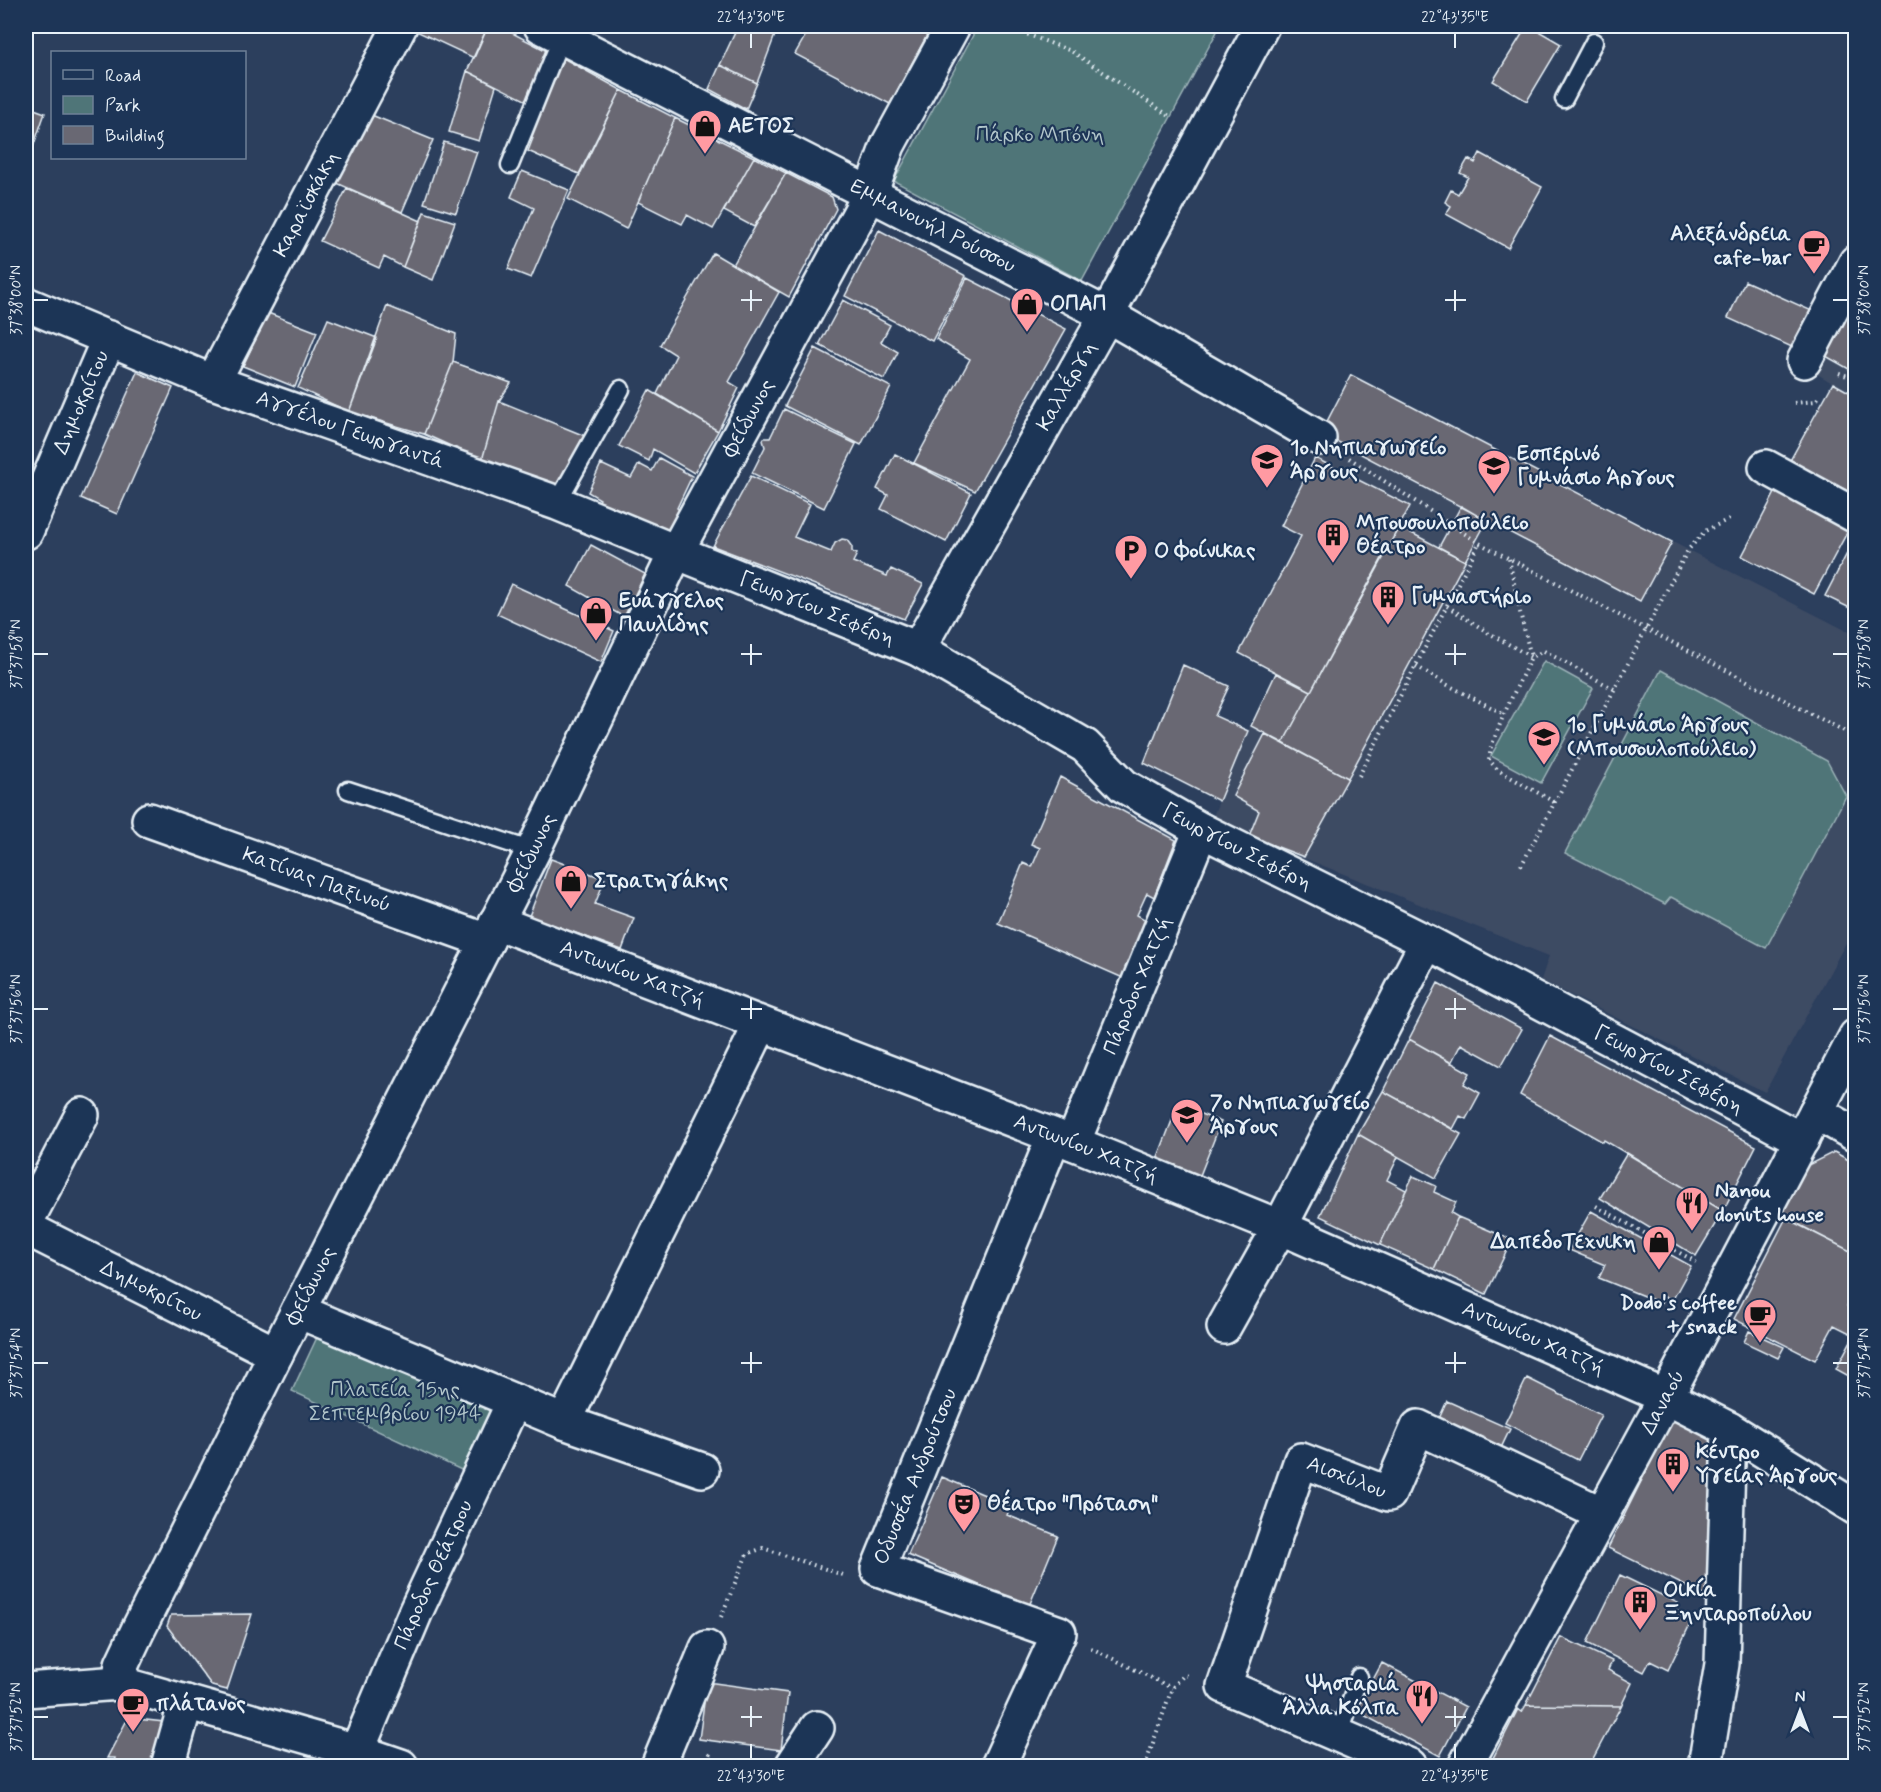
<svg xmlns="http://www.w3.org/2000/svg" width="1881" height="1792" viewBox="0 0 1881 1792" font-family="Mynerve,sans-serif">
<rect width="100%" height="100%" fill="#2c3f5d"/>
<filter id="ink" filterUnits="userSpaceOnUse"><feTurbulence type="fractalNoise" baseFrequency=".0167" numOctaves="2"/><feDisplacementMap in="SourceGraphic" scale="12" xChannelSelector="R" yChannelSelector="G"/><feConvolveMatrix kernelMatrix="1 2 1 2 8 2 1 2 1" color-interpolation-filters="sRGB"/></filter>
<g filter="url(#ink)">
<!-- built -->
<path fill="#3e4b64" d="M1855 286V396L1812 371Z
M1351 375 1688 550 1855 635V926L1765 1092 1541 980 1549 956 1211 821 1248 731 1276 673 1239 653 1301 536 1281 526 1315 458 1309 454Z"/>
<!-- green -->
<path fill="#4f7578" stroke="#9cb3b8" stroke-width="1.5" d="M978 26H1220L1082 281 894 181Z
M1544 661 1593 688 1541 783 1491 756Z
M1661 670 1827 761 1846 796 1766 948 1671 897 1665 904 1565 853Z
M320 1331 499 1413 470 1474 292 1391Z"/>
<!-- building -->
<path fill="#696873" stroke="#e8f1f8" stroke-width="1.5" d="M416 26H488L474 58 414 30Z
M488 26H499L547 51 529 102 467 71Z
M738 26H753L775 35 757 83 720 65Z
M753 26H780L775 35Z
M805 26H932L890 104 795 54 807 33 803 30Z
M1527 26H1530L1561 44 1527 101 1493 81Z
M563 58 621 90 579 174 528 151 533 138 529 136Z
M720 65 757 83 746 109 709 89Z
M467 71 496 86 479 141 449 132Z
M621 90 675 118 626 229 568 199Z
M26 106 45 113 26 167Z
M364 112 433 140 402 212 330 180Z
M675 118 754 157 713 229 687 215 682 224 638 202Z
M444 142 477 152 456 213 424 203Z
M1480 153 1542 187 1508 248 1446 214 1451 206 1445 202 1451 190 1458 194 1468 177 1460 173 1468 159 1475 163Z
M754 157 786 173 754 227 724 211Z
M522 171 569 190 531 278 508 269 534 208 511 197Z
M786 173 832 197 836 209 789 297 733 265Z
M347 188 421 221 403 267 384 257 379 268 320 241Z
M424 212 455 222 433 280 403 267Z
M879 230 966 276 932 341 845 296Z
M713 253 779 292 729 382 739 388 718 431 657 394 676 355 660 345Z
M967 278 1066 329 975 491 914 463 970 359 936 339Z
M1745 281 1812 311 1794 348 1728 318Z
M843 300 890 325 881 342 898 352 884 379 819 345Z
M387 306 456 334 453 362 424 434 349 412Z
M268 313 317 332 295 387 243 366Z
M1847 317 1856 322V373L1824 355Z
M328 319 377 338 349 412 298 388Z
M815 348 891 387 861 445 785 406Z
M453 362 511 383 499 401 482 460 424 434Z
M137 372 173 388 117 514 81 498Z
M1351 375 1672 542 1640 601 1321 433Z
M1833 383 1856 396V503L1787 466Z
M649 390 718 431 694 473 653 449 649 461 619 446Z
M499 401 585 436 559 492 482 460Z
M784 409 856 444 824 508 752 473 765 447 763 440 764 438H770Z
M895 454 971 493 946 542 881 509 888 495 877 489Z
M659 458 692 476 677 508 682 511 671 533 598 503 600 499 588 492 601 464 631 478 639 464 652 471Z
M1315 458 1410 506 1311 691 1239 653 1301 536 1281 526Z
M751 476 810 504 794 537 831 552 835 543 842 539 847 540 852 547V552L857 554 853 562 887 576 891 569 923 584 904 619 713 546Z
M1777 489 1850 527 1814 594 1742 556Z
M1461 506 1487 521 1465 561 1439 547Z
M1400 527 1465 561 1348 778 1283 743Z
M1856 536V611L1825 596Z
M591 545 645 574 624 617 569 586Z
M511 584 614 631 601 662 497 614Z
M1183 665 1229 686 1215 716 1248 731 1219 801 1144 763Z
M1276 673 1311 691 1283 743 1251 726Z
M1265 734 1348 778 1304 857 1249 836 1259 811 1233 796Z
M1060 777 1176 840 1154 897 1147 893 1137 915 1146 920 1123 978 998 923 1023 863 1032 867 1040 848 1031 844Z
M551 859 605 879 595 904 634 918 622 950 529 916Z
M1438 983 1522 1029 1501 1066 1461 1044 1451 1063 1409 1039Z
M1550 1036 1756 1146 1723 1211 1604 1140 1603 1142 1520 1095Z
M1409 1039 1470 1073 1464 1084 1480 1093 1466 1119 1460 1116 1453 1129 1383 1091Z
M1383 1091 1461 1134 1436 1178 1358 1134Z
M1178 1105 1221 1122 1197 1183 1154 1167Z
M1358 1134 1398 1157 1387 1180 1406 1190 1380 1245 1320 1216Z
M1834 1152 1856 1164V1254L1777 1214 1804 1167Z
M1627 1153 1723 1211 1696 1256 1600 1198Z
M1413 1176 1436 1186 1434 1192 1456 1202 1451 1213 1458 1217 1434 1269 1380 1245Z
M1591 1211 1691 1266 1673 1299 1665 1297 1661 1303 1599 1278 1605 1265 1569 1250Z
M1458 1217 1512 1240 1486 1294 1434 1269Z
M1786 1218 1856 1254V1290L1847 1306 1856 1310V1380L1836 1369 1854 1335 1834 1325 1815 1360 1734 1319Z
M1749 1331 1784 1347 1778 1358 1744 1342Z
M1527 1378 1601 1415 1578 1460 1505 1423Z
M1447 1401 1510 1429 1500 1450 1437 1423Z
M1672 1419 1711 1438 1712 1599 1608 1548Z
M942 1477 1011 1506 1007 1515 1058 1536 1029 1606 908 1555Z
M1620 1575 1678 1603 1675 1610 1693 1618 1668 1670 1650 1661 1644 1672 1587 1643Z
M252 1614 227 1690 212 1686 167 1626 171 1615Z
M1561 1637 1612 1661 1608 1670 1632 1683 1621 1706 1526 1705Z
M1382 1663 1466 1707 1440 1756 1356 1711Z
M707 1682 788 1693 781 1750 699 1739Z
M1526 1705 1621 1706 1589 1766H1489L1518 1709 1522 1712Z
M128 1718 164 1722 157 1766H114L115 1758H107Z"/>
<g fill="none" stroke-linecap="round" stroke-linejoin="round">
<!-- service casing -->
<g stroke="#e8f1f8" stroke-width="21">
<path id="service" d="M1564 99 1594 42
M510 165 562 36
M557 503 621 389
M348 790 533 851
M1339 1735 1359 1677"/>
</g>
<!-- minor casing -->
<g stroke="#e8f1f8" stroke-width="38">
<g id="minor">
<path id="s1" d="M541 26 1107 315 1319 438"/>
<path id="s2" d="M26 304 213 382 557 503 676 552 918 649 1085 746 1124 786 1201 830 1427 942 1802 1140"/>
<path d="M1804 361 1856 262"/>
<path id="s3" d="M213 382 400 26"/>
<path d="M1766 467 1856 516"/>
<path id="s4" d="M26 532 109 338"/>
<path id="s5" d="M918 649 1107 315 1262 26"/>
<path id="s6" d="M149 820 487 941"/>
<path id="s7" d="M496 922 1073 1143 1280 1227 1666 1397 1729 1429 1856 1508"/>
<path d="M1816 1112 1856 1135"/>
<path id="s8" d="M1073 1143 1201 830"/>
<path d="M26 1222 82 1115"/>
<path id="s9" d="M26 1228 276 1354"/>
<path d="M298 1311 564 1422 702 1470"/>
<path d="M1224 1327 1280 1227 1427 942"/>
<path d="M564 1422 761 1024"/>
<path id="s10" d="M357 1751 416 1611 514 1401"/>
<path d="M168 1766 186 1702"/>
<path d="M658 1766 707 1648"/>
<path d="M792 1766 817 1728"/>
<path id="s11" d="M998 1766 1059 1633 878 1569 1054 1136"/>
<path id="s12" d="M1410 1766 1224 1686 1301 1460 1389 1494 1418 1427 1602 1514"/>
<path d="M1705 1766 1722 1664 1729 1429"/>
</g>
</g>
<!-- secondary casing -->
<g stroke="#e8f1f8" stroke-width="38">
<g id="secondary">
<path id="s13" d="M119 1683 122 1664 138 1630 276 1354 533 851 676 552 870 194 888 145 953 26"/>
<path d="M26 1690 119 1683 357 1751 401 1766"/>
<path id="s14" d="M1465 1766 1666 1397 1856 1036"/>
</g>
</g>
<!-- path -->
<path stroke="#e8f1f8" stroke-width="4" stroke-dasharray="1.5 4.5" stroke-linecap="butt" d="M1005 26 1071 51 1171 117
M1839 373 1856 379
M1794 403 1816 401 1820 395
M1349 458 1479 543 1856 737
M1509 559 1520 612 1531 657
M1447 606 1484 630 1531 657
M1416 666 1444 683 1504 714
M1359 776 1479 543
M1554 802 1498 770 1489 760 1491 747 1504 714 1531 657 1544 651 1614 689
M1521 866 1688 550 1705 531 1729 519
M1596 1206 1696 1262
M721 1617 747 1554 763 1548 843 1575
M1091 1648 1172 1688
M705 1766 711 1751
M1145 1766 1172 1688 1184 1675 1189 1676"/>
<!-- service -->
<use href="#service" stroke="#1d3557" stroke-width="16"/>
<!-- minor -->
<use href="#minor" stroke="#1d3557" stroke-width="33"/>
<!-- secondary -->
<use href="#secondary" stroke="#1d3557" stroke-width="33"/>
</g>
</g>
<!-- ticks -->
<path fill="none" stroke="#e8f1f8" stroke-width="2" d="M751 33V48M1455 33V48M751 290V311M1455 290V311M33 300H48M741 300H762M1445 300H1466M1833 300H1848M751 644V665M1455 644V665M33 654H48M741 654H762M1445 654H1466M1833 654H1848M751 998V1019M1455 998V1019M33 1009H48M741 1009H762M1445 1009H1466M1833 1009H1848M751 1352V1373M1455 1352V1373M33 1363H48M741 1363H762M1445 1363H1466M1833 1363H1848M751 1706V1727M1455 1706V1727M33 1717H48M741 1717H762M1445 1717H1466M1833 1717H1848M751 1744V1759M1455 1744V1759"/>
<!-- icons -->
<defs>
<g id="shop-pin" transform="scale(1.725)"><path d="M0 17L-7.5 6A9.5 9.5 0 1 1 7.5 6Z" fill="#ff9aa2" stroke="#1d3557"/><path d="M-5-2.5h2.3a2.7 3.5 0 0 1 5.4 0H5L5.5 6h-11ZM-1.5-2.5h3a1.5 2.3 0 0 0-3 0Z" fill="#111"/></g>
<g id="cafe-pin" transform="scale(1.725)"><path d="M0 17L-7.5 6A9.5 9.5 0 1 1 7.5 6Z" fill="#ff9aa2" stroke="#1d3557"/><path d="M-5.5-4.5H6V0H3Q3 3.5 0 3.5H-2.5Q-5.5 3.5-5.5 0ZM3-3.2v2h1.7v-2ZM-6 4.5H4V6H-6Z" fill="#111"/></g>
<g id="school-pin" transform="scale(1.725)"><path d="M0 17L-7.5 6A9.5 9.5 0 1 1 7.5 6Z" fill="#ff9aa2" stroke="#1d3557"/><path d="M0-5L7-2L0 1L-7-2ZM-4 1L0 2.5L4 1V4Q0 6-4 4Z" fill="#111"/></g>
<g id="building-pin" transform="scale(1.725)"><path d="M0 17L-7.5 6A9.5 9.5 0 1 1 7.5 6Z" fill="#ff9aa2" stroke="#1d3557"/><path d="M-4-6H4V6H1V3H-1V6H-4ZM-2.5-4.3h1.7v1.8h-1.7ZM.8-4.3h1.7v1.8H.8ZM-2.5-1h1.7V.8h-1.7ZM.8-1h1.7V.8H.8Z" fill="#111"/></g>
<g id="parking-pin" transform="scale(1.725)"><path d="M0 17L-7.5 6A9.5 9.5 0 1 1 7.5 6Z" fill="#ff9aa2" stroke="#1d3557"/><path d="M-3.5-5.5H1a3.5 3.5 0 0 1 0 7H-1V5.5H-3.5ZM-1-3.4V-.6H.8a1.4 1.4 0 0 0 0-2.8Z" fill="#111"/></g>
<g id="restaurant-pin" transform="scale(1.725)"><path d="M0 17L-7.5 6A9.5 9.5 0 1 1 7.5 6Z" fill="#ff9aa2" stroke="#1d3557"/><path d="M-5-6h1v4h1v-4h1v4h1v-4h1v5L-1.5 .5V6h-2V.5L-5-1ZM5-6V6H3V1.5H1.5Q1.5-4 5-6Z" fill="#111"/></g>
<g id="theatre-pin" transform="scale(1.725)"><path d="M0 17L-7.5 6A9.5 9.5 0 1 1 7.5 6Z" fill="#ff9aa2" stroke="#1d3557"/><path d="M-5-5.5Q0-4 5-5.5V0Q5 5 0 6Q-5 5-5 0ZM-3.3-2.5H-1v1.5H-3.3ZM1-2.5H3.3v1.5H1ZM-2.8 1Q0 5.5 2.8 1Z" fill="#111"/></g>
</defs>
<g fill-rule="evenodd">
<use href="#shop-pin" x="705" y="126"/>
<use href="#cafe-pin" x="1814" y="246"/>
<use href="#shop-pin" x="1027" y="304"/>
<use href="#school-pin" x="1267" y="460"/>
<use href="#school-pin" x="1494" y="466"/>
<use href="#building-pin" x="1333" y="535"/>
<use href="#parking-pin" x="1131" y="551"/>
<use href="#building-pin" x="1388" y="597"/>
<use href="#shop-pin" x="596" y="613"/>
<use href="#school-pin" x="1544" y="737"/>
<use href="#shop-pin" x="571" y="881"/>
<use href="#school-pin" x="1187" y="1115"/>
<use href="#restaurant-pin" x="1692" y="1203"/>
<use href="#shop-pin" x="1659" y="1242"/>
<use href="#cafe-pin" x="1760" y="1315"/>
<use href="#building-pin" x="1673" y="1464"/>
<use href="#theatre-pin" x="964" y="1504"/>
<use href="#building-pin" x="1640" y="1602"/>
<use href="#restaurant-pin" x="1422" y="1696"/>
<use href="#cafe-pin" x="133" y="1704"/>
</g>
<g text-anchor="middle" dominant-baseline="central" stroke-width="4.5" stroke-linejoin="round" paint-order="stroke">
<!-- poi labels -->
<g font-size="21" font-weight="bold" fill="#e8f1f8" stroke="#1d3557" text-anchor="start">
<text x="728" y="126">ΑΕΤΟΣ</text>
<text x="1791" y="234" text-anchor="end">Αλεξάνδρεια<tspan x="1791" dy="24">cafe-bar</tspan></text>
<text x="1050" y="304">ΟΠΑΠ</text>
<text x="1290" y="448">1ο Νηπιαγωγείο<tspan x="1290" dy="24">Άργους</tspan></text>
<text x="1517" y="454">Εσπερινό<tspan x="1517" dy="24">Γυμνάσιο Άργους</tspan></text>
<text x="1356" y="523">Μπουσουλοπούλειο<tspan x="1356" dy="24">Θέατρο</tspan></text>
<text x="1154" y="551">Ο Φοίνικας</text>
<text x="1411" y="597">Γυμναστήριο</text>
<text x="619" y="601">Ευάγγελος<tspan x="619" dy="24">Παυλίδης</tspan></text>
<text x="1567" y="725">1ο Γυμνάσιο Άργους<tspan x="1567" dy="24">(Μπουσουλοπούλειο)</tspan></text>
<text x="594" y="881">Στρατηγάκης</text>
<text x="1210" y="1103">7ο Νηπιαγωγείο<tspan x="1210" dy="24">Άργους</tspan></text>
<text x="1715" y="1191">Nanou<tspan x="1715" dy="24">donuts house</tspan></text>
<text x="1636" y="1242" text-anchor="end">ΔαπεδοΤεχνικη</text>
<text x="1737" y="1303" text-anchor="end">Dodo's coffee<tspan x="1737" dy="24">+ snack</tspan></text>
<text x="1696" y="1452">Κέντρο<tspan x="1696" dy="24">Υγείας Άργους</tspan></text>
<text x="987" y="1504">Θέατρο "Πρόταση"</text>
<text x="1663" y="1590">Οικία<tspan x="1663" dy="24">Ξηνταροπούλου</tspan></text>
<text x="1399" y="1684" text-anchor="end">Ψησταριά<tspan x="1399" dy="24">Άλλα Κόλπα</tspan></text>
<text x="156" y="1704">πλάτανος</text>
</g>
<!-- park labels -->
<g font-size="21" fill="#b2c6cb" stroke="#1d3557">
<text x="1040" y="135">Πάρκο Μπόνη</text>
<text x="395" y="1390">Πλατεία 15ης<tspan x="395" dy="24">Σεπτεμβρίου 1944</tspan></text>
</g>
<!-- street labels -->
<g font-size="21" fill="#e8f1f8" stroke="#1d3557">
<text stroke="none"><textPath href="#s3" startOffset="201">Καραϊσκάκη</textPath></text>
<text stroke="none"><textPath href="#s1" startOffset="440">Εμμανουήλ Ρούσσου</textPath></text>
<text stroke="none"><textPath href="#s5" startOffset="302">Καλλέργη</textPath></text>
<text stroke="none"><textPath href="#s4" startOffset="141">Δημοκρίτου</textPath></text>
<text stroke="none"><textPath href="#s13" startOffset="1414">Φείδωνος</textPath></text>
<text stroke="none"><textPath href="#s2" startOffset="348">Αγγέλου Γεωργαντά</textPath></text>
<text stroke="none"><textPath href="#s2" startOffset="848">Γεωργίου Σεφέρη</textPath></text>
<text stroke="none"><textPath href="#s2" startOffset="1334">Γεωργίου Σεφέρη</textPath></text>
<text stroke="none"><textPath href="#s13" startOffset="928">Φείδωνος</textPath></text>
<text stroke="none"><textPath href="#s6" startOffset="178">Κατίνας Παξινού</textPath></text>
<text stroke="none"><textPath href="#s7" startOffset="146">Αντωνίου Χατζή</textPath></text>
<text stroke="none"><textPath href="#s8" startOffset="170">Πάροδος Χατζή</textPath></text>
<text stroke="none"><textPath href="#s2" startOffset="1820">Γεωργίου Σεφέρη</textPath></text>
<text stroke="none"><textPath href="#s7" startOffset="632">Αντωνίου Χατζή</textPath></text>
<text stroke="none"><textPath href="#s13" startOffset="442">Φείδωνος</textPath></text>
<text stroke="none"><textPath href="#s9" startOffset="140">Δημοκρίτου</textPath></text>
<text stroke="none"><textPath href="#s7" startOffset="1118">Αντωνίου Χατζή</textPath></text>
<text stroke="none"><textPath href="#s14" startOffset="414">Δαναού</textPath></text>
<text stroke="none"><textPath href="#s11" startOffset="438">Οδυσσέα Ανδρούτσου</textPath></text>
<text stroke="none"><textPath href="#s12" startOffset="490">Αισχύλου</textPath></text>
<text stroke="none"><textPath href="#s10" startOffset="192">Πάροδος Θεάτρου</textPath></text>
</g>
</g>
<!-- margin -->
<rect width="1881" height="1792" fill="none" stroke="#1d3557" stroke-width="66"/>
<!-- legend -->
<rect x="51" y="51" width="195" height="108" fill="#1d3557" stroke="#6e8097" stroke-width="1.5"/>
<rect x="63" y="70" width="30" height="9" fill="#1d3557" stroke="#6e8097" stroke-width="1.5"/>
<text x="105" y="81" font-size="18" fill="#e8f1f8">Road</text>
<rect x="63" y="96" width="30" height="18" fill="#4f7578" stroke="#6e8097" stroke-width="1.5"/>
<text x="105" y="111" font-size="18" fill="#e8f1f8">Park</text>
<rect x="63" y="126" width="30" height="18" fill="#696873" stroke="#6e8097" stroke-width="1.5"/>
<text x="105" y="141" font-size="18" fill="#e8f1f8">Building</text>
<!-- north arrow -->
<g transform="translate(1800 1711)" stroke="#1d3557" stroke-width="4.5" paint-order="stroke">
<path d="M0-4.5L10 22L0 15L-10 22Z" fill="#e8f1f8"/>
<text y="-9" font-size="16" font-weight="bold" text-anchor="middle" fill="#e8f1f8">N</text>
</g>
<rect x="33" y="33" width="1815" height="1726" fill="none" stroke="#e8f1f8" stroke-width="2"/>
<g font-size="15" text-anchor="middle" fill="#e8f1f8">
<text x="751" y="22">22°43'30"E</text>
<text x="1455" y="22">22°43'35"E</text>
<text transform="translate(16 300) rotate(-90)" y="5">37°38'00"N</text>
<text transform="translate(1864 300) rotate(-90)" y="5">37°38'00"N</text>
<text transform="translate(16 654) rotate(-90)" y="5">37°37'58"N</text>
<text transform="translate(1864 654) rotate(-90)" y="5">37°37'58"N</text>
<text transform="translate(16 1009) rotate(-90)" y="5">37°37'56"N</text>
<text transform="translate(1864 1009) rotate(-90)" y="5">37°37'56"N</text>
<text transform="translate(16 1363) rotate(-90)" y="5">37°37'54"N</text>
<text transform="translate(1864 1363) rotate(-90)" y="5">37°37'54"N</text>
<text transform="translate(16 1717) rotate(-90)" y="5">37°37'52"N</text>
<text transform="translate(1864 1717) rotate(-90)" y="5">37°37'52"N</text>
<text x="751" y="1781">22°43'30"E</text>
<text x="1455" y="1781">22°43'35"E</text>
</g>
</svg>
